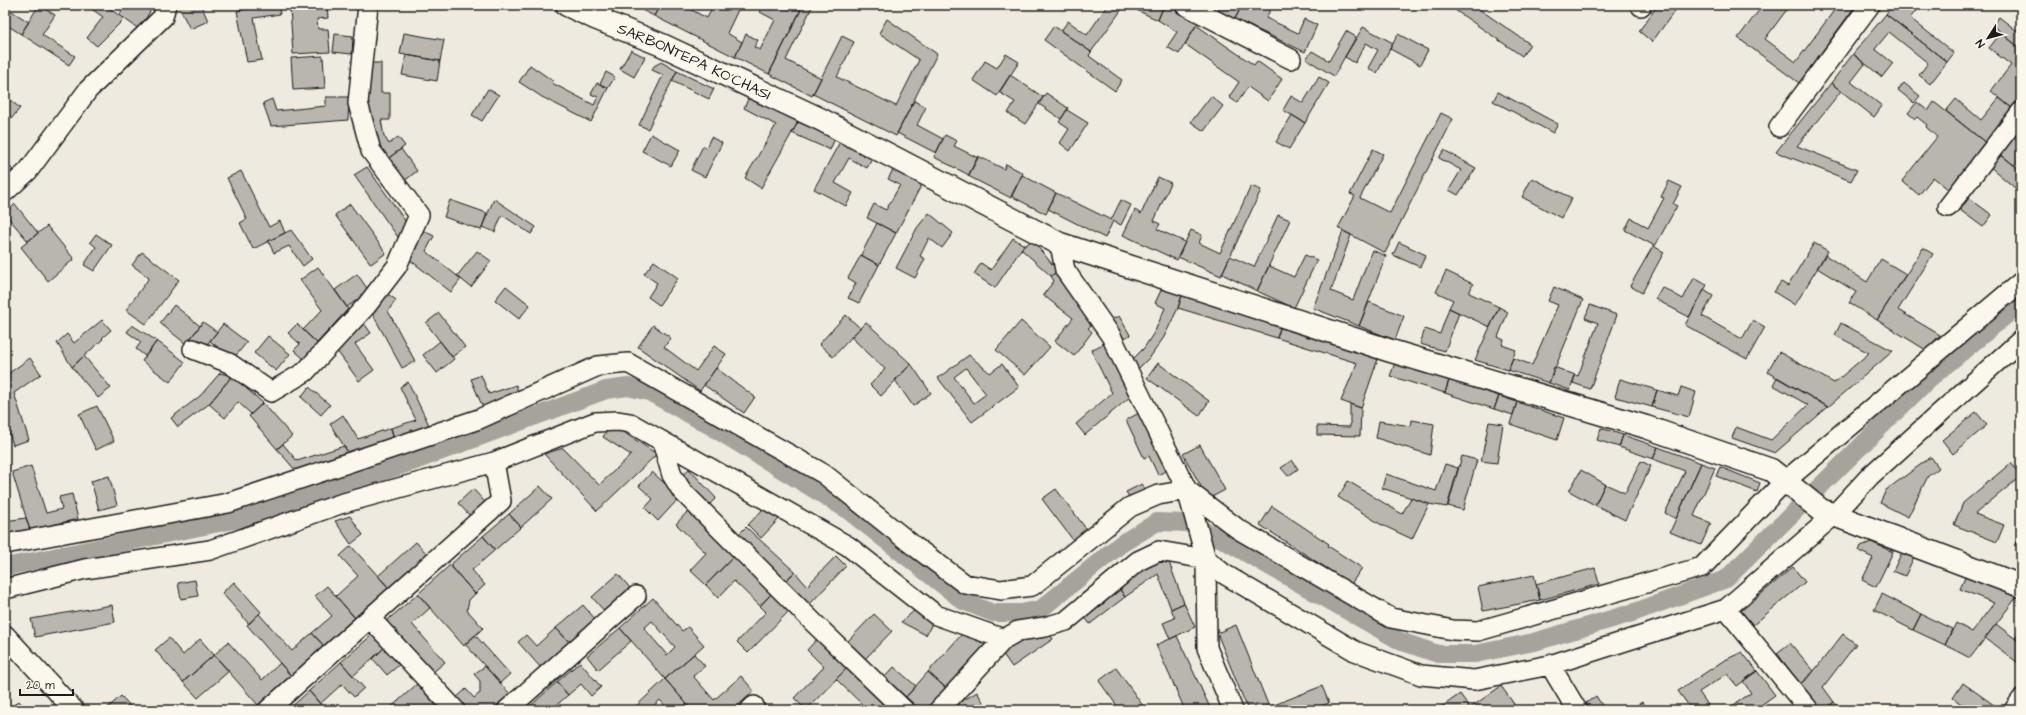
<svg xmlns="http://www.w3.org/2000/svg" width="2026" height="715" viewBox="0 0 2026 715" font-family="'Architects Daughter',sans-serif">
<rect width="100%" height="100%" fill="#eeeadf"/>
<filter id="ink" filterUnits="userSpaceOnUse"><feTurbulence type="fractalNoise" baseFrequency=".025" numOctaves="2"/><feDisplacementMap in="SourceGraphic" scale="8" xChannelSelector="R" yChannelSelector="G"/><feConvolveMatrix kernelMatrix="1 2 1 2 8 2 1 2 1" color-interpolation-filters="sRGB"/></filter>
<g filter="url(#ink)">
<g fill="none" stroke-linecap="round" stroke-linejoin="round">
<!-- canal -->
<path stroke="#a6a39d" stroke-width="18" d="M5 567 248 517 412 462 606 390 628 387 649 392 712 427 846 509 963 601 993 613H1021L1041 609 1121 544 1157 522 1187 523 1220 538 1400 641 1438 654H1475L1534 642 1632 613 1726 579 1929 379 2021 303"/>
</g>
<!-- building -->
<path fill="#b9b6af" stroke="#1c1c1c" fill-rule="evenodd" d="M39 5 55 15 42 35 75 56 69 65 21 34Z
M86 5H105L124 19 97 46 87 38 103 17Z
M126 5H144L151 10 139 29 119 15Z
M144 5H153L151 10Z
M178 5H201L208 21 190 29Z
M268 5H278L280 14 254 18 262 60 247 62 237 11Z
M303 5H327L328 18 317 19 318 29H328L330 52 293 54 290 8 303 7Z
M632 5H660L654 16Z
M660 5H682L707 18 713 5H727L738 10 727 33 742 42 735 57 654 16Z
M763 5H791L801 10 769 74 735 57 746 34 758 40 754 47 760 50 775 20 760 12Z
M803 5H813L786 60 821 78 812 96 769 74Z
M1108 5H1125L1091 52 1061 31 1068 21 1087 35Z
M1131 5H1164L1158 20 1130 7Z
M1164 5H1172L1199 21 1179 54 1167 47 1177 32 1158 20Z
M1205 5H1242L1235 19Z
M1242 5H1260L1270 10 1266 18 1298 33 1304 19 1317 25 1305 52 1235 19Z
M1459 5H1478L1476 7 1530 44 1522 56 1455 10Z
M1531 5H1543L1539 11Z
M1658 5H1679L1652 42 1639 31Z
M1763 5H1783L1788 8 1765 39 1796 62 1838 5H1856L1799 83 1738 38Z
M1892 5H1921L1910 18 1954 53 1947 62 1886 14Z
M5 7 29 22 21 34 5 24Z
M1886 14 1947 62 1930 84 1919 75 1928 63 1889 32 1875 49 1893 63 1882 77 1853 54Z
M1999 17 2021 34V49L1992 25Z
M887 19 937 54 896 136 813 94 842 36 854 42 837 77 896 106 919 60 879 33Z
M1196 25 1254 65 1257 61 1282 79 1268 101 1248 87 1237 103 1229 97 1239 82 1185 44Z
M1054 26 1091 52 1089 56 1122 80 1115 91 1044 40Z
M1363 27 1393 43 1377 73 1368 68 1378 50 1366 43 1355 63 1345 57Z
M1346 31 1356 37 1334 76 1306 59 1312 51 1329 61Z
M404 33 444 40 440 61 400 54Z
M2001 33 2021 49V99L2013 109 1991 91 2011 65 1989 48Z
M335 34 353 36 352 54 333 52Z
M1398 34 1428 50 1420 65 1390 49Z
M631 50 645 57 634 77 620 69Z
M1006 54 1019 62 997 96 973 80 985 61 997 68Z
M1853 54 1865 64 1851 82 1882 106 1874 117 1831 83Z
M406 55 440 61 437 81 402 75Z
M323 56 325 88 293 90 291 58Z
M661 62 677 71 648 129 639 125 663 75 652 70 654 66Z
M368 63H381V93H390V120H381L384 136 389 144 398 137 405 146 386 160 369 132Z
M530 65 553 81 552 83 594 105 598 97 591 94 597 83 608 88 591 122 542 97 519 82Z
M677 71 714 89 709 99 672 81Z
M606 72 615 77 608 88 600 84Z
M1010 75 1043 97 1025 124 1008 113 1015 102 999 92Z
M1319 77 1329 83 1305 123 1283 110 1291 96 1303 103Z
M1831 83 1841 91 1797 146 1857 170 1851 181 1776 152Z
M1904 83 1920 96 1914 103 1898 90Z
M488 89 499 95 482 121 472 115Z
M1498 92 1558 124 1553 133 1493 101Z
M1046 93 1068 108 1061 119 1039 104Z
M5 96 20 108 12 118 5 113Z
M1211 96 1223 106 1204 131 1191 122Z
M326 97H349L348 120 271 126 263 103 272 99 276 111 326 106Z
M749 97 798 122 761 188 745 178 776 125 744 108Z
M1999 98 2013 109 1986 143 1946 111 1956 99 1981 120Z
M914 101 926 107 917 125 943 139 936 153 897 133Z
M1917 102 1928 111 1934 102 1986 143 1949 190 1933 177 1919 195 1902 181 1937 137 1926 127 1927 125 1917 117 1915 119 1908 113Z
M1067 110 1088 123 1070 151 1060 143 1069 129 1059 122Z
M1441 113 1453 119 1385 253 1338 228 1355 196 1350 194 1373 149 1383 154 1360 198 1390 213Z
M1292 115 1305 123 1289 149 1276 142Z
M798 122 835 138 830 150 792 133Z
M2021 128V157L2014 165 2000 154Z
M651 134 680 150 671 166 642 151Z
M945 135 957 141 954 146 978 158 969 175 934 157Z
M711 137 722 143 705 177 691 170 703 146 706 148Z
M841 140 873 157 867 168 849 158 835 183 853 193 846 206 814 189Z
M401 149 417 171 403 182 386 160Z
M1444 150 1476 168 1458 195 1449 190 1461 170 1439 158Z
M2000 154 2021 171V193L1989 166Z
M978 156 1004 169 1006 164 1023 173 1011 198 968 176Z
M5 161 13 170 5 177Z
M367 167 406 222 400 240 354 175Z
M894 168 922 184 896 233 867 218 874 204 886 210 900 185 888 179Z
M241 171 269 227 280 221 285 233 253 249 240 223 247 219 227 178Z
M1022 175 1056 193 1046 214 1011 196Z
M1158 177 1171 183 1154 221 1160 224 1157 229 1185 242 1177 260 1123 235 1135 210 1141 214Z
M1532 178 1572 198 1561 218 1522 197Z
M1669 181 1682 187 1673 204 1677 206 1655 246 1625 230 1631 218 1648 228 1664 198 1661 197Z
M1251 186 1261 190 1221 276 1178 257 1191 230 1202 235 1199 243 1220 253Z
M1056 193 1111 220 1121 200 1131 205 1121 225 1113 221 1105 238 1048 209Z
M1969 198 1992 215 1983 227 1960 210Z
M494 199 536 227 531 234 502 215 495 232 482 227Z
M450 200 487 213 481 230 444 217Z
M15 204 38 233 28 241 5 214Z
M350 204 386 253 371 264 335 215Z
M929 213 953 233 942 248 929 238 920 256 925 259 915 278 896 268 917 228Z
M1278 215 1290 220 1257 291 1222 274 1230 256 1254 267Z
M877 223 896 233 879 265 861 255Z
M47 226 74 259 48 281 21 247Z
M291 230 312 259 303 266 289 246 274 253 268 241Z
M424 231 434 236 426 251 461 279 451 292 410 260Z
M1343 231 1351 235 1331 291 1353 300 1372 250 1386 256 1359 326 1313 308Z
M96 234 112 245 94 271 84 265 96 247 90 242Z
M1013 238 1024 245 995 288 974 274 981 263 991 270Z
M1032 240 1058 271 1051 276 1021 249Z
M1399 242 1426 255 1420 267 1393 255Z
M1814 243 1828 251 1795 305 1774 292 1781 282 1788 286Z
M1653 246 1664 252 1642 293 1630 286Z
M1923 248 1933 254 1898 310 1940 335 1926 350 1877 320Z
M477 251 491 261 471 287 457 276Z
M142 252 179 280 146 324 126 310 149 278 132 265Z
M861 255 879 265 859 303 848 298 856 283 848 278Z
M1305 255 1317 260 1294 308 1257 291 1269 266 1294 277Z
M1825 255 1867 282 1881 259 1906 274 1877 320 1849 303 1856 292 1817 268Z
M654 261 678 278 659 305 648 297 657 283 644 274Z
M318 267 348 309 317 343 303 330 322 310 300 280Z
M1058 271 1095 323 1088 328 1092 332 1074 356 1055 341 1073 318 1043 295 1054 281 1051 276Z
M1446 271 1473 284 1469 293 1499 307 1490 327 1449 308 1453 300 1436 292Z
M357 274 369 291 347 307 335 290Z
M1694 278 1707 285 1689 317 1655 299 1662 287 1683 299Z
M506 286 530 305 519 319 495 300Z
M1163 286 1182 295 1178 308 1164 337 1151 356 1138 369 1132 360 1144 348 1155 331 1165 308 1155 303Z
M1554 287 1583 300 1549 383 1508 370 1513 358 1532 365 1558 305 1548 301Z
M1704 290 1713 296 1702 316 1742 339 1753 320 1765 327 1747 359 1685 325Z
M385 292 396 300 388 311 415 361 402 368 371 311Z
M1182 295 1281 325 1277 338 1178 308Z
M1369 302 1404 316 1395 340 1359 326Z
M174 305 200 326 186 344 160 323Z
M1590 305 1617 315 1590 389 1573 383 1575 375 1578 376 1598 323 1585 318Z
M1499 307 1508 312 1498 337 1504 340 1502 345 1516 350 1508 370 1475 360Z
M1449 308 1459 313 1445 351 1420 344 1425 329 1440 334Z
M439 313 465 347 452 357 426 323Z
M846 315 860 328 833 357 819 344Z
M1119 316 1130 335 1121 340 1110 320Z
M361 319 371 333 355 344 374 370 359 381 337 351Z
M102 320 111 330 102 338 103 339 72 367 57 343 67 334 74 343Z
M1021 321 1050 347 1025 375 996 350Z
M203 322 217 332 203 349 190 339Z
M866 322 911 364 881 396 870 385 885 369 851 337Z
M1841 323 1893 351 1828 407 1767 372 1779 352 1834 383 1869 353 1835 335Z
M223 324 247 342 233 359 210 341Z
M297 324 319 345 305 360 294 350 300 344 288 333Z
M132 325 157 341 145 356 136 349 141 342 127 332Z
M653 325 671 338 664 347 696 371 714 346 726 354 700 391 638 347Z
M1281 325 1379 356 1361 408 1341 401 1357 363 1277 338Z
M268 336 290 354 276 371 254 353Z
M157 341 185 362 170 382 142 361Z
M440 341 454 359 437 373 423 355Z
M1105 343 1131 396 1085 435 1076 424 1112 393 1091 350Z
M969 355 990 373 1002 364 1019 387 972 422 938 378ZM966 368 986 394 974 403 954 377Z
M84 356 111 388 98 398 72 367Z
M30 358 41 374 14 393 29 440 13 445 5 420V376Z
M1158 363 1209 401 1199 416 1147 378Z
M1395 363 1449 380 1445 393 1390 376Z
M911 364 931 393 913 406 895 380Z
M1554 367 1575 375 1570 390 1549 383Z
M716 368 755 397 744 413 704 385Z
M220 373 232 376 209 404 178 427 171 418 200 396Z
M481 375 489 394 516 385 519 395 483 408 471 379Z
M232 376 263 403 251 414 238 402 225 418 209 404Z
M1777 377 1828 407 1775 453 1732 438 1736 427 1771 440 1808 405 1773 385Z
M1620 379 1657 390 1652 407 1615 397Z
M1449 380 1499 396 1494 409 1445 393Z
M408 382 430 427 394 439 391 428 416 420 400 387Z
M309 387 330 405 321 415 301 397Z
M1681 387 1696 392 1689 417 1652 407 1657 390 1678 396Z
M1499 396 1517 402 1513 415 1494 409Z
M1517 402 1564 418 1557 440 1510 424Z
M263 403 292 436 277 449 249 416Z
M1350 404 1361 408 1360 436 1317 435V426L1350 427Z
M97 406 114 441 96 450 79 414Z
M1976 412 1987 425 1953 454 1942 440Z
M1139 413 1167 470 1158 475 1149 456 1144 458 1126 420Z
M343 415 358 439 391 428 394 439 349 454 330 424Z
M1412 420 1434 424 1430 455 1376 438 1379 421 1411 426Z
M1489 422 1503 424 1497 463 1481 461Z
M611 424 657 454 597 511 544 454 563 448 599 485 631 455 603 437Z
M1601 428 1623 435 1619 447 1597 440Z
M1623 435 1658 447 1653 459 1619 447Z
M283 444 297 461 344 446 349 454 296 471 277 449Z
M1200 445 1225 490 1208 499 1183 454Z
M1658 447 1701 463 1676 519 1665 513 1685 471 1653 459Z
M1462 456 1477 460 1463 510 1448 506Z
M1931 457 1939 468 1928 476 1908 517 1880 503 1886 490Z
M1292 460 1298 469 1288 476 1281 468Z
M1641 461 1651 466 1625 520 1595 505 1605 484 1625 493Z
M1701 463 1715 468 1694 516 1711 523 1701 545 1670 532Z
M2011 463 2021 476 1975 514 2004 525 1997 542 1954 525 1963 503Z
M1445 464 1458 468 1447 507 1429 504 1382 488 1386 474 1436 491Z
M31 466 46 513 62 509 59 497 72 494 78 519 30 530 12 472Z
M1720 467 1760 483 1757 492 1716 476Z
M689 469 716 498 707 507 679 478Z
M1581 470 1605 484 1595 505 1569 491Z
M652 472 680 497 658 521 645 508 653 499 639 486Z
M109 476 117 505 99 510 91 481Z
M1348 481 1402 514 1411 498 1429 504 1412 539 1380 524 1338 497Z
M1142 484 1146 493 1131 500 1126 492Z
M540 486 552 499 521 527 509 514Z
M473 489 485 502 470 516 458 503Z
M1056 489 1087 530 1073 540 1042 499Z
M766 506 779 519 761 538 748 525Z
M1272 506 1329 544 1328 546 1362 568 1351 584 1260 525Z
M688 511 734 556 706 585 690 570 706 553 676 524Z
M509 514 521 527 495 550 483 536Z
M350 516 363 535 351 544 335 521Z
M26 518 30 530 5 534V521Z
M746 527 795 572 786 580 738 535Z
M483 536 495 550 472 570 485 585 475 594 450 565Z
M2021 538V548L2014 545Z
M416 542 427 554 389 588 378 576Z
M1871 542 1893 552 1876 587 1862 580 1873 558 1859 551 1861 546Z
M351 546 389 588 355 618 336 596 358 576 340 556Z
M1902 552 1914 557 1905 576 1893 571Z
M734 556 772 593 760 606 734 581 718 598 706 585Z
M836 556 846 566 808 606 785 581 795 572 807 586Z
M1167 557 1184 603 1171 609 1158 574 1125 597 1119 588 1160 558Z
M450 565 475 594 469 600 467 610 483 628 464 646 418 594Z
M1793 567 1805 582 1753 625 1741 611Z
M1595 568 1599 584 1540 600 1536 584Z
M1967 573 2019 594 1970 658 1945 645 1956 623 1972 632 1994 603 1960 589Z
M618 574 631 589 605 612 592 597Z
M1534 575 1540 600 1483 611 1478 587Z
M195 580 198 596 181 599 178 583Z
M234 582 261 612 249 624 222 593Z
M327 586 355 618 324 646 312 633 332 616 315 596Z
M1119 588 1125 597 1090 624 1083 615Z
M772 593 790 610 748 653 737 642 766 612 760 606Z
M418 594 430 608 412 624 445 662 431 674 385 622Z
M1882 594 1921 614 1913 630 1874 610Z
M653 598 682 631 688 627 704 645 665 679 620 628ZM652 621 675 647 667 655 644 628Z
M1184 603 1195 627 1170 639 1163 623 1175 618 1171 609Z
M112 605 115 622 35 637 31 619Z
M583 605 596 620 570 643 556 628Z
M915 610 934 620 926 635 901 622Z
M259 614 292 651 312 633 324 646 291 676 247 625Z
M874 614 892 631 865 659 847 642Z
M1921 614 1952 629 1945 645 1913 630Z
M1996 624 2021 643V665L1985 638Z
M1236 625 1269 707 1322 686 1329 703 1311 710H1248L1217 633Z
M556 628 570 643 541 668 518 642 526 635 536 646Z
M620 628 631 641 598 670 587 656Z
M2021 629V643L2015 638Z
M963 633 986 645 947 689 928 672Z
M1049 633 1053 639 1012 667 1000 650 1020 635Z
M373 634 385 647 353 676 341 662Z
M1843 634 1856 644 1823 687 1834 702 1824 710H1820L1800 684 1810 676Z
M475 635 510 674 500 683 465 644Z
M1177 636 1211 710H1185L1156 645Z
M819 637 849 666 806 710 794 698 824 667 807 650Z
M169 638 183 655 200 639 214 655 183 682 155 650Z
M228 642 262 680 280 663 291 676 258 705 214 655Z
M1790 643 1814 671 1800 684 1777 653Z
M385 647 400 664 387 675 373 659Z
M1742 652 1757 671 1737 686 1727 674 1699 692 1708 705 1701 710H1692L1678 691 1723 661Z
M694 654 705 666 693 676 714 700 741 676 754 691 733 710H692L665 679Z
M214 655 229 671 198 698 183 682Z
M341 662 364 688 354 697 342 684 320 704 309 691Z
M580 662 601 687 591 696 581 684 568 695 557 682Z
M485 666 511 695 494 710H463L454 700 466 689 474 698 480 693V681L474 674Z
M849 666 894 710H868L836 679Z
M894 667 916 686 906 697 884 678Z
M1116 668 1146 710H1120L1099 681Z
M1757 671 1775 695 1754 710H1735L1732 706 1751 693 1743 681Z
M928 672 947 689 928 710H921L906 697Z
M665 679 692 710H669L660 700 649 710H632Z
M557 682 568 695 551 710H526Z
M1963 683 2001 710H1970L1953 698Z
M417 684 440 710H419L416 706 411 710H388Z
M1501 686 1514 704 1505 710H1437L1460 694 1470 708Z
M309 691 325 709 323 710H288Z
M977 692 988 710H960L957 704Z
M121 696 134 710H105Z
M1596 696 1605 710H1590L1586 703Z
M19 701 27 710H7Z
M1642 702 1647 710H1630Z
M1834 702 1840 710H1824Z"/>
<g fill="none" stroke-linecap="round" stroke-linejoin="round">
<!-- minor casing -->
<g stroke="#1c1c1c" stroke-width="22">
<path id="minor" d="M1185 5 1291 59
M1641 6 1642 5
M595 18 605 5
M1779 127 1870 5
M5 192 28 171 88 90 163 17 166 5
M1948 207 2021 112
M1060 244 1065 270 1111 336 1187 490 1206 559 1207 648 1233 710
M193 349 229 363 271 392 305 372 367 305 397 266 419 215 371 151 358 103 368 5
M662 441 672 475 682 491 816 625 904 710
M494 462 595 422 618 421 630 423 848 546 936 615 1004 639
M5 544 228 503 479 419 598 366 628 363 824 474 914 546 965 584 1001 590 1032 586 1130 507 1158 495 1187 490 1238 529 1391 618 1453 630 1478 631 1702 567 1784 482 2021 282
M5 589 85 569 210 550 340 504 494 462 501 501 370 618
M1726 609 1809 710
M5 635 74 710
M1550 665 1577 710
M268 710 370 618 455 710
M507 710 636 596
M750 710 754 706
M939 710 1004 639 1018 631 1045 627 1066 621 1138 561 1159 551 1206 559 1224 574 1355 651 1421 675 1474 680 1550 665 1726 609 1834 515 1870 476 2021 340
M2014 710 2021 700"/>
</g>
<!-- tertiary casing -->
<g stroke="#1c1c1c" stroke-width="25">
<g id="tertiary">
<path id="s1" d="M567 5 595 18 662 45 820 119 1060 244 1391 351 1646 427 1771 470 1821 510 2021 586"/>
</g>
</g>
<!-- minor -->
<use href="#minor" stroke="#fbf7ec" stroke-width="19"/>
<!-- tertiary -->
<use href="#tertiary" stroke="#fbf7ec" stroke-width="22"/>
</g>
</g>
<g text-anchor="middle" dominant-baseline="central" stroke-width="3" stroke-linejoin="round" paint-order="stroke">
<!-- street labels -->
<g font-size="15" fill="#1c1c1c" stroke="#fbf7ec">
<text stroke="none"><textPath href="#s1" startOffset="139">SARBONTEPA KO'CHASI</textPath></text>
</g>
</g>
<!-- margin -->
<rect width="2026" height="715" fill="none" stroke="#fbf7ec" stroke-width="20"/>
<rect x="10" y="10" width="2006" height="695" fill="none" stroke="#1c1c1c" stroke-width="1.5" filter="url(#ink)"/>
<!-- north arrow -->
<g transform="translate(1988 38) rotate(234)" stroke="#fbf7ec" stroke-width="3" paint-order="stroke">
<path d="M0-3L7 15L0 10L-7 15Z" fill="#1c1c1c"/>
<text y="-6" font-size="11" font-weight="bold" text-anchor="middle" fill="#1c1c1c">N</text>
</g>
<!-- scale -->
<path d="M20 689v6h53v-6" fill="none" stroke="#1c1c1c" stroke-width="2"/>
<text x="26" y="689" font-size="12" fill="#1c1c1c" stroke="#fbf7ec" stroke-width="3" paint-order="stroke">20 m</text>
</svg>
